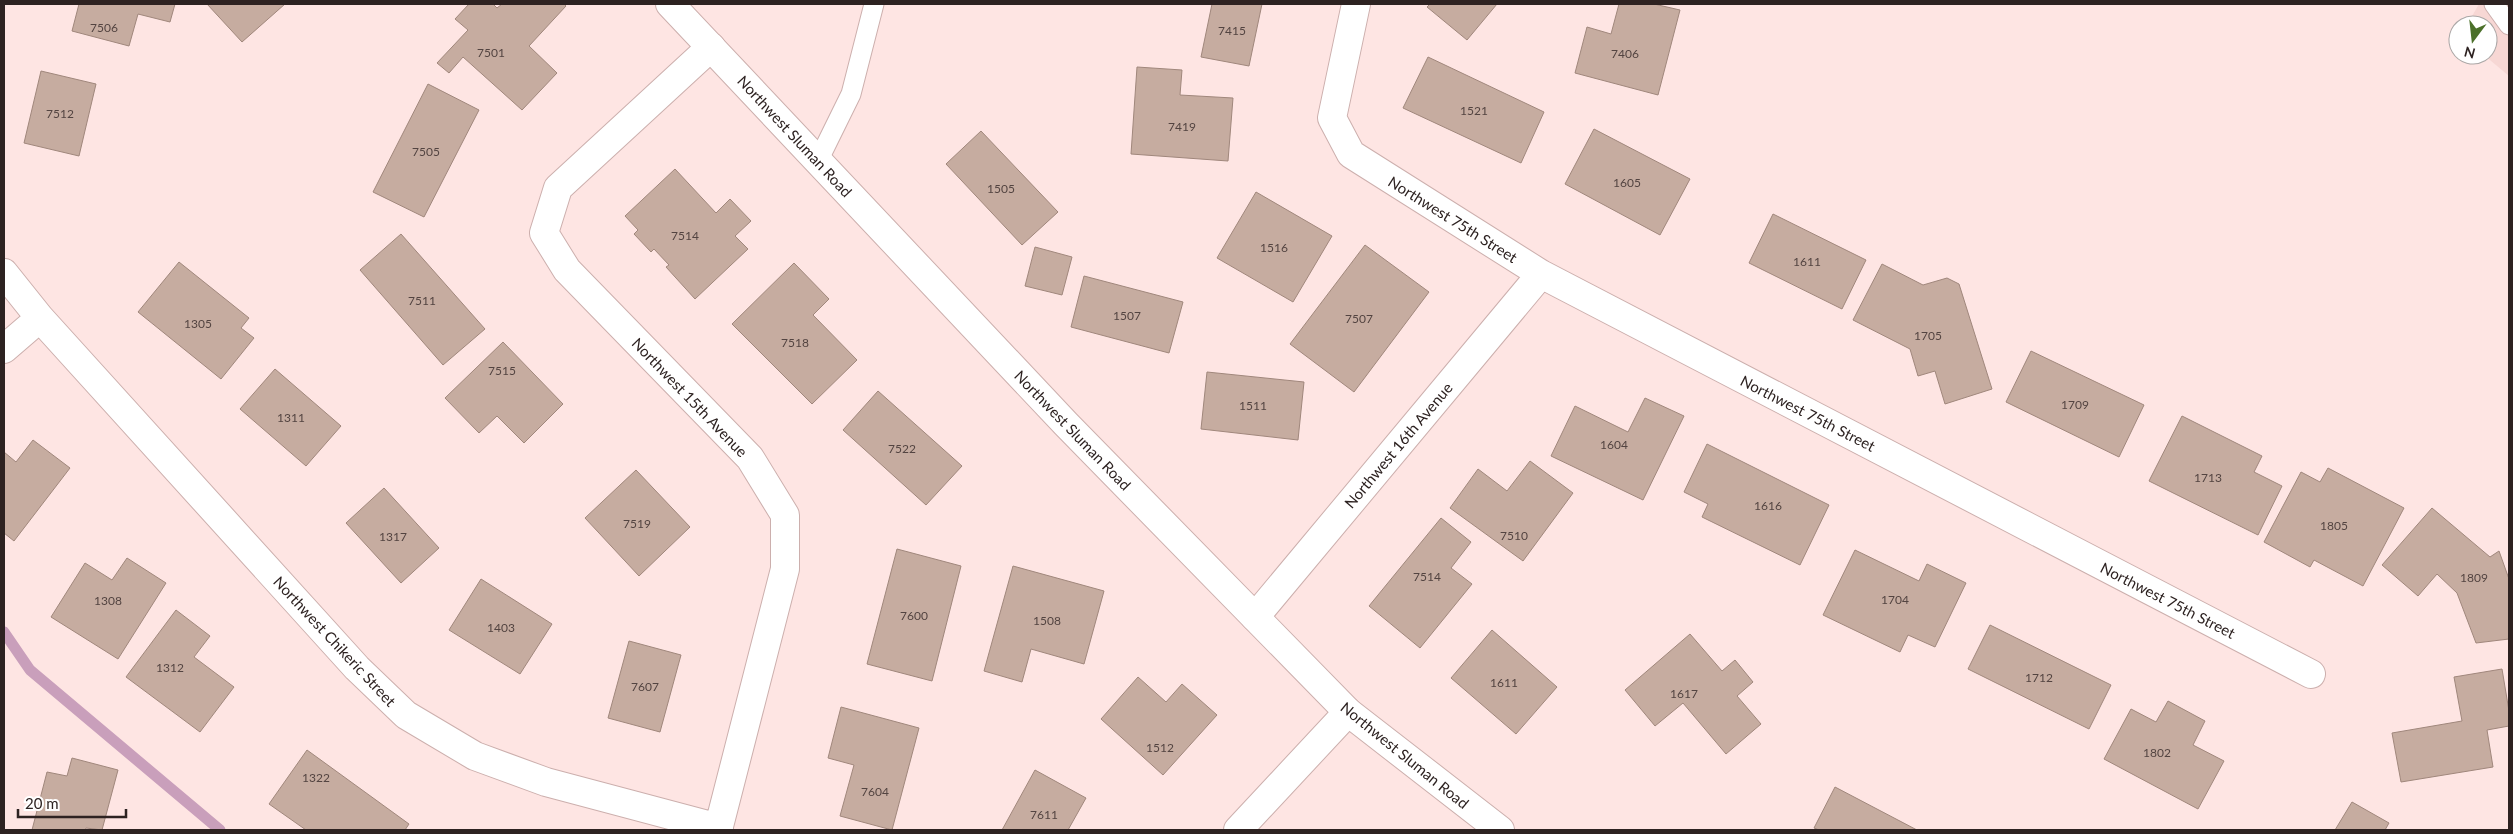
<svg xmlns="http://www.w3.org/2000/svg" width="2513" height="834" viewBox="0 0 2513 834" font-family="Lato,sans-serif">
<rect width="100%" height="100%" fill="#fee5e3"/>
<!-- built -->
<path fill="#f7d7d4" d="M2479 4H2509V76L2484 55H2488V25H2467Z"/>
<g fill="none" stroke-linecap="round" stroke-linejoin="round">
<!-- stream -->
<path stroke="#c99fbb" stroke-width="11" d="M4 632 30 670 220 830"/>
</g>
<!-- building -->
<path fill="#c6aca0" stroke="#a0877c" d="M79 4H175L170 22 138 14 129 46 72 31Z
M207 4H285L242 42Z
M469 4H493L497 8 502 4H564L566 6 529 46 557 73 522 110 463 57 449 73 437 63 468 30 455 19Z
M1212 4H1262L1249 66 1201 57Z
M1430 4H1497L1467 40 1427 7Z
M1619 4H1654L1680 10 1658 95 1575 73 1587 27 1611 34Z
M1428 57 1544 112 1521 163 1403 108Z
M1137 67 1182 70 1180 95 1233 98 1228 161 1131 154Z
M41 71 96 84 79 156 24 143Z
M428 84 479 110 424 217 373 192Z
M1594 129 1690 179 1660 235 1565 184Z
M981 131 1058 212 1022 245 946 164Z
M675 169 716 213 730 199 751 221 735 236 748 249 695 299 666 267 669 265 654 249 651 252 634 234 638 230 625 216Z
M1256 192 1332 236 1293 302 1217 258Z
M1773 214 1866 260 1842 309 1749 263Z
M401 234 485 329 443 365 360 270Z
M1365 245 1429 292 1354 392 1290 344Z
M1035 247 1072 257 1062 295 1025 286Z
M179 262 249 318 241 328 254 338 221 379 138 312Z
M794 263 829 299 813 315 857 360 812 404 732 324Z
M1882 264 1923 285 1947 278 1959 284 1992 389 1945 404 1935 371 1918 376 1910 349 1853 320Z
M1084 276 1183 302 1169 353 1071 327Z
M503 342 563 404 524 443 497 416 479 433 445 398Z
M2031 351 2144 405 2119 457 2006 402Z
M275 369 341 426 306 466 240 409Z
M1207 372 1304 382 1298 440 1201 429Z
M878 391 962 466 926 505 843 430Z
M1645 398 1684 416 1643 500 1551 456 1575 406 1628 432Z
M2182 416 2262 456 2254 472 2282 486 2258 535 2149 481Z
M33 440 70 468 14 541 4 533V452L16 462Z
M1707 444 1829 505 1800 565 1702 517 1708 504 1684 492Z
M1530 461 1573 493 1523 561 1450 508 1478 469 1507 491Z
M2328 468 2404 508 2363 586 2314 560 2310 567 2264 542 2301 472 2320 482Z
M636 470 690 527 639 576 585 518Z
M384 488 439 548 401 583 346 523Z
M2432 508 2490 557 2499 551 2509 579V639L2476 643 2457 593 2437 574 2418 596 2382 565Z
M1441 518 1471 542 1451 568 1472 584 1420 648 1369 606Z
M897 549 961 566 932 681 867 664Z
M1855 550 1919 581 1927 564 1966 583 1935 647 1908 635 1900 652 1823 615Z
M127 558 166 583 118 659 51 617 85 563 112 580Z
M1013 566 1104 591 1084 664 1031 649 1022 682 984 671Z
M481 579 552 624 520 674 449 630Z
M176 610 210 636 194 657 234 687 200 732 126 677Z
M1990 625 2111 685 2089 729 1968 669Z
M1492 630 1557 687 1516 734 1451 678Z
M1690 634 1722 671 1735 660 1753 682 1737 696 1761 724 1726 754 1683 703 1655 726 1625 690Z
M629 641 681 655 660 732 608 718Z
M2502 669 2509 711V726L2487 730 2493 767 2401 782 2392 733 2462 721 2454 677Z
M1138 677 1166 702 1182 684 1217 715 1163 775 1101 719Z
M2168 701 2205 721 2193 745 2224 761 2198 809 2104 759 2131 709 2156 722Z
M841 707 919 728 892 830 840 816 854 765 828 758Z
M307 750 409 824 405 830H306L269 804Z
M72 758 118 770 102 830 86 828 85 830H32L47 772 67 776Z
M1035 770 1086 798 1068 830H1002Z
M1835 787 1917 830H1819L1814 828Z
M2352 802 2389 823 2385 830H2335Z"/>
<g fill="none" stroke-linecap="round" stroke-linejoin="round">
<!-- service casing -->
<g stroke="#ccafad" stroke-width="21">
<path id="service" d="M2494 4 2509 25
M818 161 851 94 874 4"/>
</g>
<!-- minor casing -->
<g stroke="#ccafad" stroke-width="30">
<path id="minor" d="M1356 4 1332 118 1351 154 1541 274 2311 674
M711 47 558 188 544 233 567 270 750 458 785 515V569L718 830
M4 273 40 318 357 668 406 715 475 756 546 782 719 828
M4 349 40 318
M1255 617 1541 274
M1238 830 1348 712"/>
</g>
<!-- tertiary casing -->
<g stroke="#ccafad" stroke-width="30">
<path id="tertiary" d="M670 4 1066 424 1348 712 1500 830"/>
</g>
<!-- service -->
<use href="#service" stroke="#fff" stroke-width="19"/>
<!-- minor -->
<use href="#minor" stroke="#fff" stroke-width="28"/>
<!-- tertiary -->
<use href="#tertiary" stroke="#fff" stroke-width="28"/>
</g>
<g text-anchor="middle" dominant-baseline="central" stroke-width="4" stroke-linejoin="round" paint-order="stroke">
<!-- number labels -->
<g font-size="12" fill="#534441">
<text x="104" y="27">7506</text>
<text x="1232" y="30">7415</text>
<text x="491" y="52">7501</text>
<text x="1625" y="53">7406</text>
<text x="1474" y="110">1521</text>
<text x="60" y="113">7512</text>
<text x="1182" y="126">7419</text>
<text x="426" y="151">7505</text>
<text x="1627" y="182">1605</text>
<text x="1001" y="188">1505</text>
<text x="685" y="235">7514</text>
<text x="1274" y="247">1516</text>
<text x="1807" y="261">1611</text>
<text x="422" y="300">7511</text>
<text x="1127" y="315">1507</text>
<text x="1359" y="318">7507</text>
<text x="198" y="323">1305</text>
<text x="1928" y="335">1705</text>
<text x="795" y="342">7518</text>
<text x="502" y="370">7515</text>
<text x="2075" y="404">1709</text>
<text x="1253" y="405">1511</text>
<text x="291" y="417">1311</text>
<text x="1614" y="444">1604</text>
<text x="902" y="448">7522</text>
<text x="2208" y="477">1713</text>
<text x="1768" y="505">1616</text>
<text x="637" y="523">7519</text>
<text x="2334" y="525">1805</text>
<text x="1514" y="535">7510</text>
<text x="393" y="536">1317</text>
<text x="1427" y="576">7514</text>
<text x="2474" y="577">1809</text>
<text x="1895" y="599">1704</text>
<text x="108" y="600">1308</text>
<text x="914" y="615">7600</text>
<text x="1047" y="620">1508</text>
<text x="501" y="627">1403</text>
<text x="170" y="667">1312</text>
<text x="2039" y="677">1712</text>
<text x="1504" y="682">1611</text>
<text x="645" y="686">7607</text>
<text x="1684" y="693">1617</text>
<text x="1160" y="747">1512</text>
<text x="2157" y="752">1802</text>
<text x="316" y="777">1322</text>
<text x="875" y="791">7604</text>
<text x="1044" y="814">7611</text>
</g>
<!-- street labels -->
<g font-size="15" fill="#2d2221" stroke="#fff">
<text transform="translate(795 136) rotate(47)">Northwest Sluman Road</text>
<text transform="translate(1453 219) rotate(32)">Northwest 75th Street</text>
<text transform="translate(690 397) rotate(46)">Northwest 15th Avenue</text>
<text transform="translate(1808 413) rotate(27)">Northwest 75th Street</text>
<text transform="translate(1073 430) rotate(46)">Northwest Sluman Road</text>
<text transform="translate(1398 445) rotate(-50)">Northwest 16th Avenue</text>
<text transform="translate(2168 600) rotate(27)">Northwest 75th Street</text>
<text transform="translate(335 641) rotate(47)">Northwest Chikeric Street</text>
<text transform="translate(1405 755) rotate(39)">Northwest Sluman Road</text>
</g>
</g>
<!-- border -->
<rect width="2513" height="834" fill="none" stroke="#2d2221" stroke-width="10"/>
<!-- north arrow -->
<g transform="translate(2473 40) rotate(195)"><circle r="24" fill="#ffffff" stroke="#aba7a6"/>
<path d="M0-4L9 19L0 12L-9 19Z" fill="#4b702a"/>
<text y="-8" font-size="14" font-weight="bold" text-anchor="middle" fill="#2d2221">N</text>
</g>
<!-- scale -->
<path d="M18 809v8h108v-8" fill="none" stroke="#2d2221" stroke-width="2.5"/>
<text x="25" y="809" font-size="15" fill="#2d2221" stroke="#ffffff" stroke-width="4" paint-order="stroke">20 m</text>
</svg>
